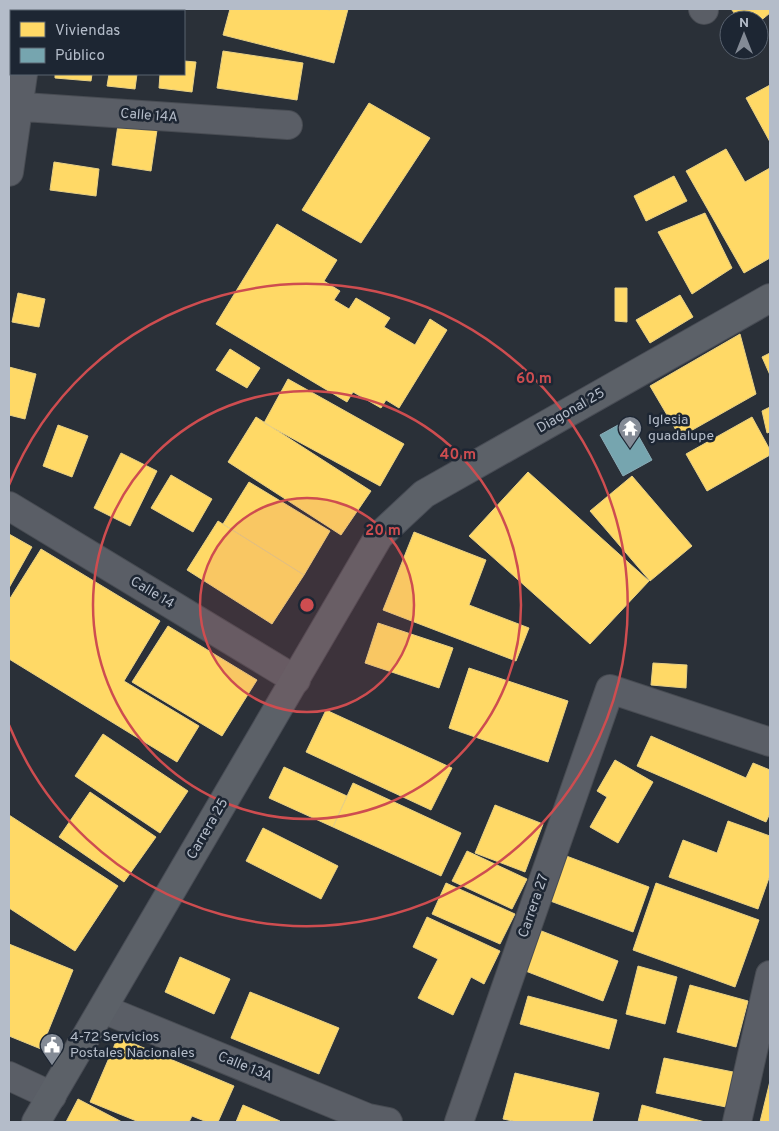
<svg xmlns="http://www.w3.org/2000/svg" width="779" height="1131" viewBox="0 0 779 1131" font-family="Overpass,sans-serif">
<rect width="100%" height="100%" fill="#2a3038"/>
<!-- homes -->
<path fill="#ffd966" stroke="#e8d084" d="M9 9H13V11H11V24L9 42Z
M230 9H324L330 10 331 9H348L334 63 223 35Z
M731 9H770V13L759 22V20H740Z
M223 51 303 63 297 100 217 88Z
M184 61 196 62 192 92 159 88 160 74H184Z
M55 74H92L91 81 55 78Z
M109 74H137L135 89 107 86Z
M770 85V142L746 98Z
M369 103 430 138 361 243 302 210Z
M118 125 157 130 151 171 112 165Z
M726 149 745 182 770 168V258L744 273 686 171Z
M54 162 99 169 96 196 50 190Z
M674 176 687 201 646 221 634 196Z
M705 213 732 268 692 294 658 232Z
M277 224 337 260 324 281 340 291 334 300 349 309 356 298 390 318 384 327 415 345 430 319 447 330 399 408 386 400 381 408 353 392 347 402 216 324Z
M615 288H627V322L615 321Z
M18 293 45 299 39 327 12 322Z
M680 295 693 317 650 343 636 320Z
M740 334 756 394 680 437 650 386Z
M230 349 260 368 247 388 216 370Z
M770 353V375L762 357Z
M9 367 36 374 25 419 9 415Z
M288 379 404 444 380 486 264 423Z
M770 407V432L767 433 762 411Z
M256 417 371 491 341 535 228 462Z
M752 417 770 450V455L707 491 686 454Z
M58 425 88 436 72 477 43 466Z
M121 453 157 471 130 526 94 508Z
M528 472 649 581 590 644 469 536Z
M171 475 212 499 193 532 151 508Z
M632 476 692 546 650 581 590 511Z
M249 482 330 531 304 575 223 524Z
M218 521 304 575 272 624 187 570Z
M414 532 486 560 469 605 529 628 516 661 383 610Z
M9 534 32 547 9 588Z
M41 549 160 621 124 681 199 726 177 762 9 659V600Z
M378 623 453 648 439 688 365 663Z
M168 626 257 680 222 736 132 682Z
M653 663 687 665 686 688 651 685Z
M469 668 568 701 548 762 449 728Z
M326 710 452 768 431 810 306 752Z
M103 734 188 791 160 833 75 776Z
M651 736 746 778 753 763 770 770V813L766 822 637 766Z
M615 760 653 782 618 843 590 827 607 797 597 791Z
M284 767 347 796 333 827 269 798Z
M353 783 461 833 441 876 333 827Z
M90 792 156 837 124 882 59 837Z
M495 805 543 824 525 872 475 853Z
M9 815 118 886 75 951 9 908Z
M728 821 770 836V875L758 909 669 877 683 840 717 853Z
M263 828 338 866 321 899 246 861Z
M467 851 527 879 512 909 452 881Z
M561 854 649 887 633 932 545 899Z
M446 883 515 914 500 944 432 914Z
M656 883 759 920 735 987 633 950Z
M427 917 500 951 484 984 471 977 453 1015 418 998 438 959 413 947Z
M539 930 618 961 603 1001 523 970Z
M9 944 73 970 41 1049 9 1036Z
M180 957 230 979 214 1014 165 992Z
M638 966 677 977 665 1024 626 1014Z
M690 985 748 1001 736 1047 677 1032Z
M250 992 339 1028 319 1074 231 1038Z
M528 996 617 1020 609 1049 520 1024Z
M118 1037 234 1086 218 1122H207L192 1116 189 1122H139L90 1102Z
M664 1058 738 1073 731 1108 656 1093Z
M515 1073 599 1093 592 1122H518L503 1119Z
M770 1081V1122H760Z
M78 1099 122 1122H66Z
M243 1105 280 1121 279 1122H236Z
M642 1105 705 1122H638Z"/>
<!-- public -->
<path fill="#76a5af" stroke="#89acb7" d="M629 419 652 460 623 476 600 435Z"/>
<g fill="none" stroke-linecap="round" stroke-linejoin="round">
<!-- minor casing -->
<g stroke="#484c53" stroke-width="30">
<path id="minor" d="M703 9 704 10
M32 11V9
M9 106 288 125
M9 172 23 74
M9 506 296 680
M103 1009 368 1118 388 1122
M9 1076 52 1096
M459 1122 610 689 770 742
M737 1122 770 975"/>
</g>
<!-- major casing -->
<g stroke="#484c55" stroke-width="30">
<path id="major" d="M36 1122 379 536 424 494 770 298"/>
</g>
<!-- minor -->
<use href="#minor" stroke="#5a5e66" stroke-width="28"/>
<!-- major -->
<use href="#major" stroke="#5c6168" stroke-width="28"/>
</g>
<!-- distance rings -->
<circle cx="307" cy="605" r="107" fill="#ce4d50" fill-opacity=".12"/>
<g fill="none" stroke="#ce4d50" stroke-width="2.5">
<circle cx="307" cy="605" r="107"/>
<circle cx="307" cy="605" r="214"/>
<path d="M9 485A321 321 0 1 1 9 725"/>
</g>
<!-- icons -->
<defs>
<g id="temple-pin" transform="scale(1.25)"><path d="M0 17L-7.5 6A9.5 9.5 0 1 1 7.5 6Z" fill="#848b96" stroke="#1d2633"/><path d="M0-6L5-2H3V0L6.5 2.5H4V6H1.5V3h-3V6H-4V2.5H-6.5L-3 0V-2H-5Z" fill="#fff"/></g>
<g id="civic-pin" transform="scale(1.25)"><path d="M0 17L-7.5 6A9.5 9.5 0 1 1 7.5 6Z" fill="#848b96" stroke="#1d2633"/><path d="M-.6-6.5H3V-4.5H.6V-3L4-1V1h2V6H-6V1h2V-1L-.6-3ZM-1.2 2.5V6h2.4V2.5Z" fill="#fff"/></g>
</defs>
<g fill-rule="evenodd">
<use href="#temple-pin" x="630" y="428"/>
<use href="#civic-pin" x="52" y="1045"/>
</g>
<g text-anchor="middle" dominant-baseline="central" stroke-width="5" stroke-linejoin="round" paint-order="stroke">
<!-- street labels -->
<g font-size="14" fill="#b4bcc9" stroke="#1d2633">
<text transform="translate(149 116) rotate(4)">Calle 14A</text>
<text transform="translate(571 411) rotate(-30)">Diagonal 25</text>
<text transform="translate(152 593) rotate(31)">Calle 14</text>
<text transform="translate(208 829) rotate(-60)">Carrera 25</text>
<text transform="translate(534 906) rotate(-71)">Carrera 27</text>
<text transform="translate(245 1067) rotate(22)">Calle 13A</text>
</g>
<!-- poi labels -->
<g font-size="14" fill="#b4bcc9" stroke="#1d2633" text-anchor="start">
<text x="648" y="420">Iglesia<tspan x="648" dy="16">guadalupe</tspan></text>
<text x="70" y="1037">4-72 Servicios<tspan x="70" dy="16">Postales Nacionales</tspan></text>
</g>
</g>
<circle cx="307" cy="605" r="8" fill="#ce4d50" stroke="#1d2633" stroke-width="2.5"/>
<g font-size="15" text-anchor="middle" font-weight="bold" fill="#ce4d50" stroke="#1d2633" stroke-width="5" stroke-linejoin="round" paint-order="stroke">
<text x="534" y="383">60 m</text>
<text x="458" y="459">40 m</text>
<text x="383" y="535">20 m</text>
</g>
<!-- border -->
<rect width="779" height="1131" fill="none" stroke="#b4bcc9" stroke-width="20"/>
<!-- legend -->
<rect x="10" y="10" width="175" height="65" fill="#1d2633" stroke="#59626f"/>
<rect x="20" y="22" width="25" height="15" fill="#ffd966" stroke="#59626f"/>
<text x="55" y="35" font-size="15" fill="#b4bcc9">Viviendas</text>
<rect x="20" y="48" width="25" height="15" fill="#76a5af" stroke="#59626f"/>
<text x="55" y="60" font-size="15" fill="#b4bcc9">Público</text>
<!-- north arrow -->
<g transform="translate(744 35)"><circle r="24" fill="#1d2633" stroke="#59626f"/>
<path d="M0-4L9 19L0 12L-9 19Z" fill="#848b96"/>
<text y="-8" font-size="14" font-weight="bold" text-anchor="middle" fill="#b4bcc9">N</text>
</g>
</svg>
